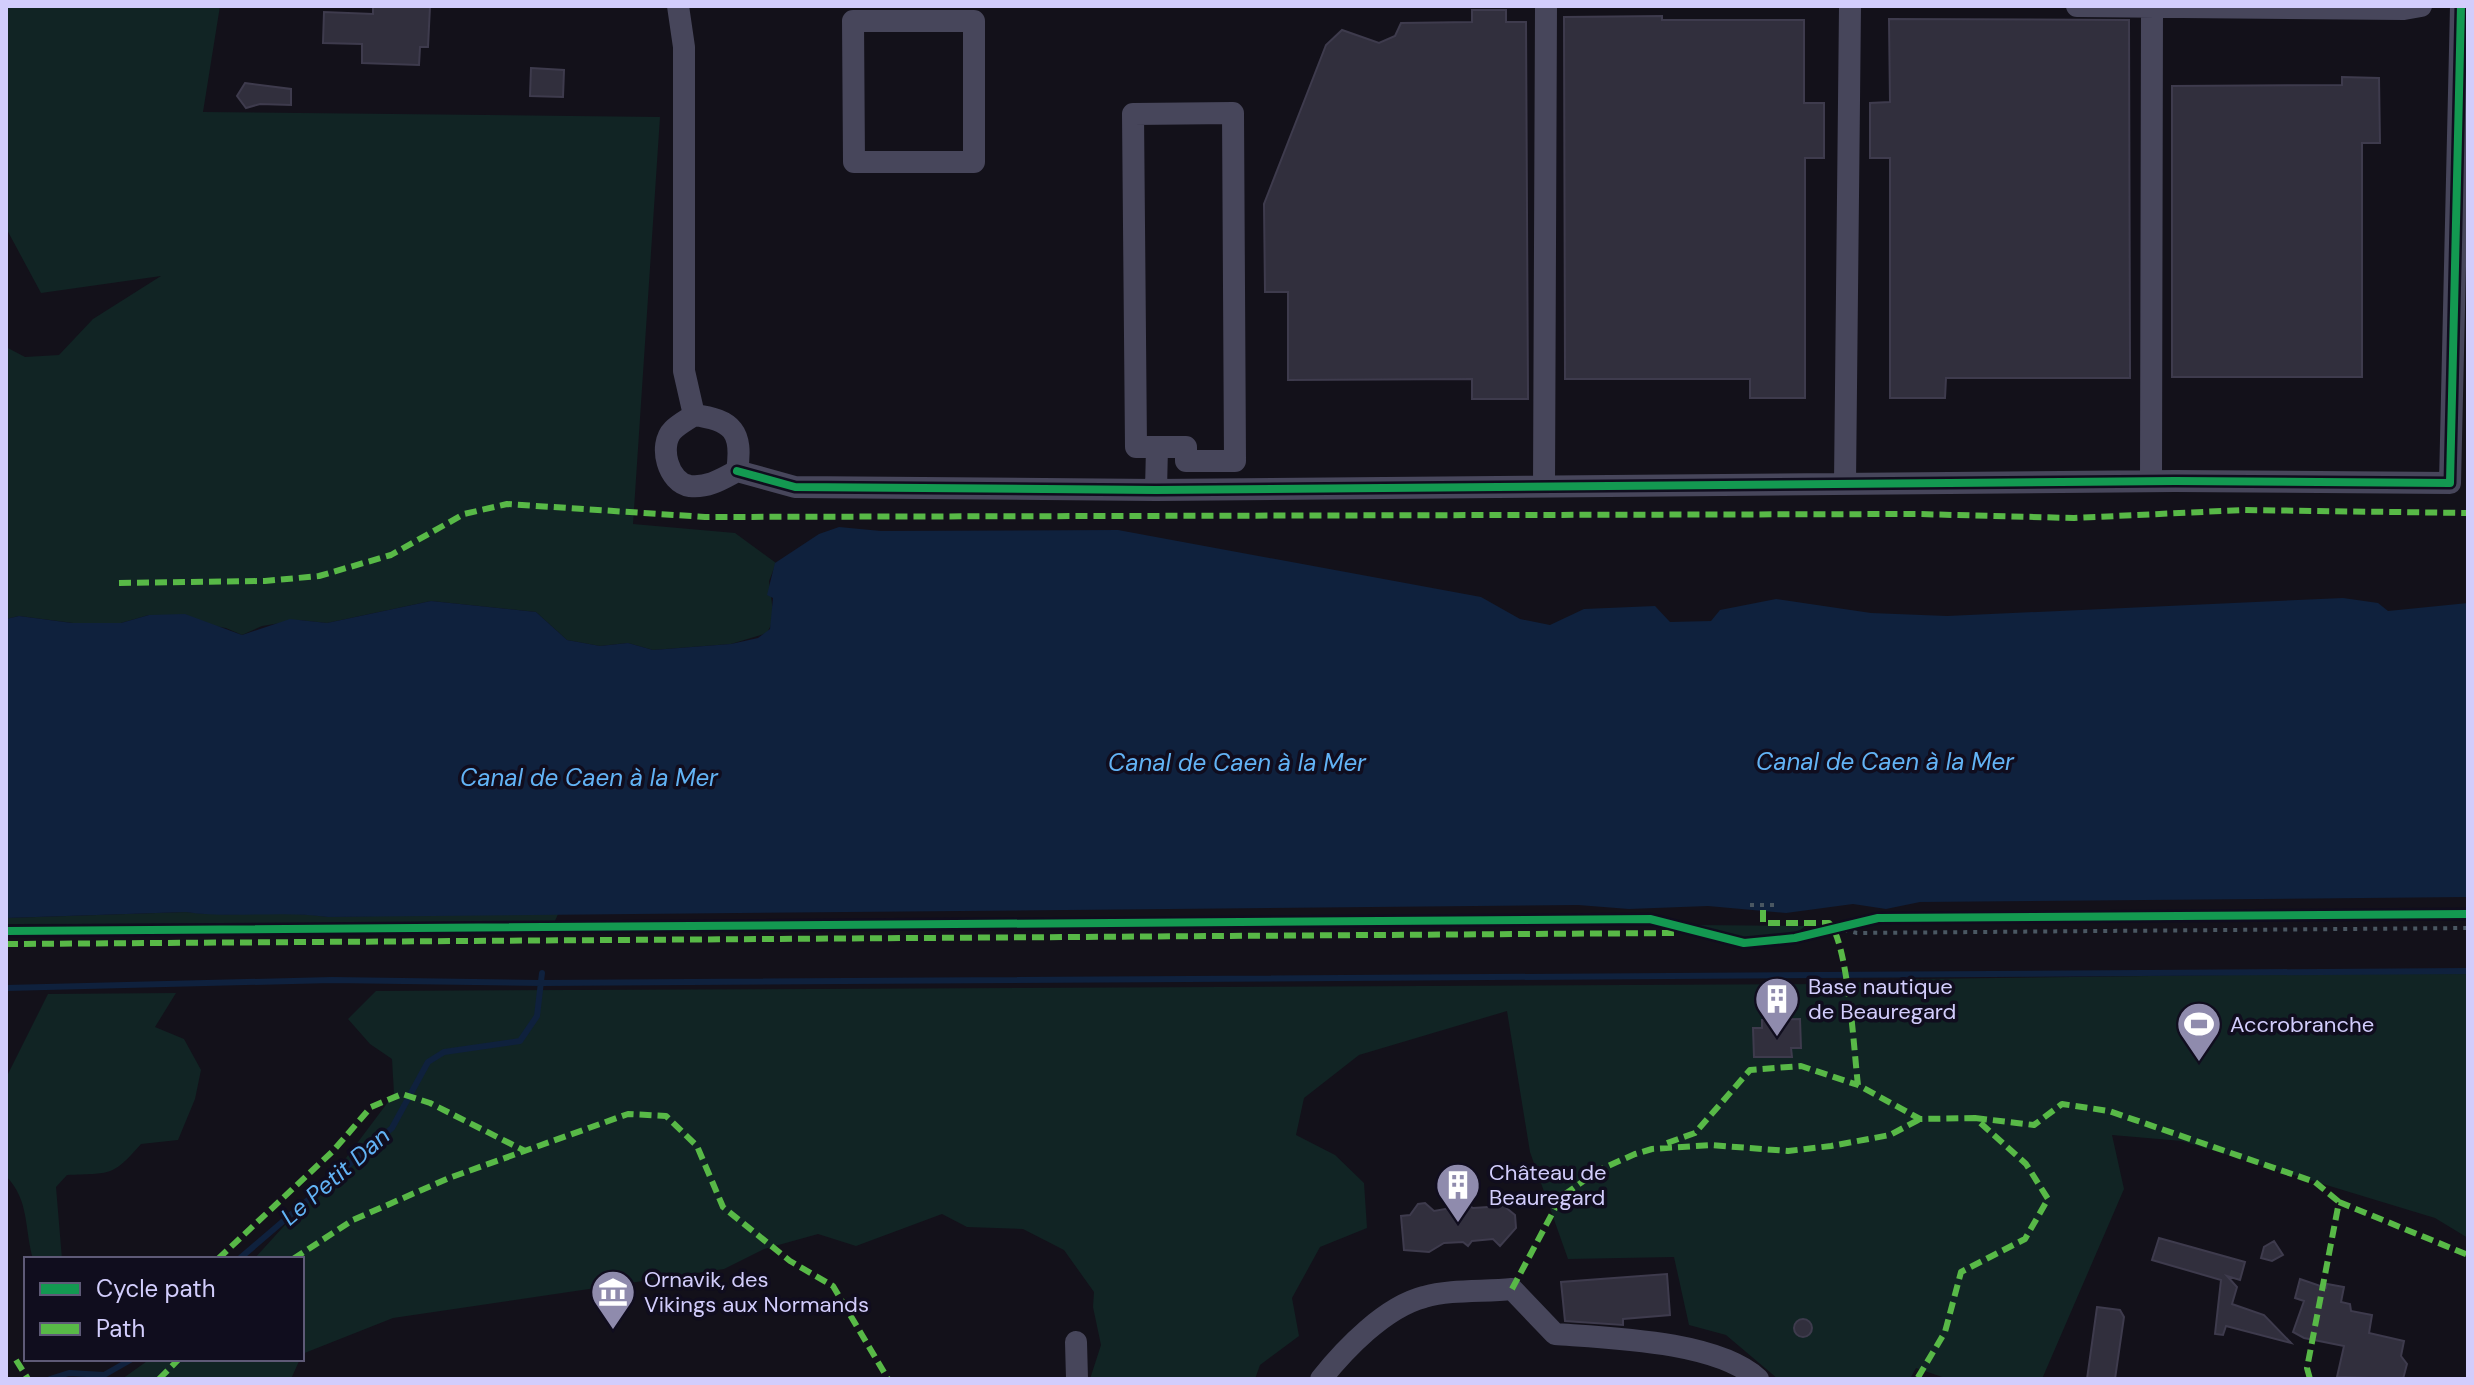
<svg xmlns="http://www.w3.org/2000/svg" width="2474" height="1385" viewBox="0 0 2474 1385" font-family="'DM Sans',sans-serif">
<rect width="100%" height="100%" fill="#13111a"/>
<!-- green -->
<path fill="#112424" d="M6 6H220L203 112 660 117 633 524 735 533 776 563 769 581 774 619 767 633 731 644 653 650 628 643 600 646 567 640 536 612 431 601 327 623 298 620 262 626 242 635 226 628 149 615 121 623H73L19 616 6 619V347L25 357 59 355 93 319 161 276 41 293 6 228Z
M186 912C232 918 280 909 328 917L559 912 554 923 6 924V918Z
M1689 926 1693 925 1805 926C1786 947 1712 939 1689 926Z
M2468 972V1238L2435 1218 2182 1141 2112 1135 2124 1189 2042 1379H1948L1916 1368 1910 1379H1778L1726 1335 1689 1325 1674 1257 1568 1259 1530 1152 1507 1011 1359 1055 1304 1098 1296 1135 1335 1155 1364 1183 1367 1228 1320 1247 1292 1298 1299 1336 1260 1365 1255 1379H1090L1101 1345 1093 1307 1094 1292 1064 1250 1023 1229 967 1227 942 1214 856 1246 818 1234 764 1249 724 1269 393 1318 302 1354V1259H254L346 1158 394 1094 392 1059 370 1044 348 1019 376 991 1836 984 1918 979Z
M176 993 155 1027 184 1039 201 1070 195 1099 178 1140 141 1144C112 1177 111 1173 67 1175L56 1187 62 1259H33C24 1228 30 1201 6 1176V1078L48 994Z
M150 1359H300L291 1379H122Z"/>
<!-- water -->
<path fill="#0f213d" d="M839 527 881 531 1118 530 1481 597 1520 619 1550 625 1584 609 1655 606 1670 622 1711 621 1720 610 1776 599 1871 613 1947 616 2343 598 2378 603 2388 611 2468 603V897L1920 902 1886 909 1853 904 1786 913 1708 906 1629 909 1578 905 328 917C280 910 232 919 186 912L6 918V619L19 616 72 623H121L149 615 185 614 242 635 290 619 327 623 431 601 536 612 567 640 600 646 628 643 653 650 731 644 758 638 770 629 773 598 767 595 775 563 819 534Z"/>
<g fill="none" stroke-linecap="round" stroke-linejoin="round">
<!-- stream -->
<path stroke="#0f213d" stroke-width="6" d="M6 988 332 980 541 983 2468 971
M239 1259 392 1128 428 1062 444 1052 520 1041 537 1016 542 973
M50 1379 69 1373 104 1375 132 1359"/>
</g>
<!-- building -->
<path fill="#312f3d" stroke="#3e3b4d" stroke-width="2" d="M373 6H430L428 47H420L419 65 362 63V44L323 43 324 12 373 14Z
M1472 10H1506V22H1526L1528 399H1472V379L1288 380V292H1265L1264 204 1326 45 1342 30 1379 43 1395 36 1401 23 1472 22Z
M1662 16V20H1804V103H1824V158H1805V398H1750V379H1565L1564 17Z
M1889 19 2129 20 2130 378H1946L1945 398H1890V158H1870V103L1890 102Z
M531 68 564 70 563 97 530 96Z
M2342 77 2379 78 2380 143H2362V377H2172V86L2342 85Z
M245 83 291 89V105L260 104 246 108 237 96Z
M1800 1019 1801 1048H1791L1792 1057H1754L1753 1028H1762V1020Z
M1425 1203 1434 1211 1468 1205 1473 1208 1504 1206 1515 1215 1516 1228 1500 1246 1493 1239 1472 1241 1468 1246 1463 1242 1444 1243 1429 1252 1404 1250 1401 1216 1410 1215 1418 1204Z
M2159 1238 2245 1262 2240 1280 2227 1276 2237 1287 2232 1304 2264 1315 2291 1343 2226 1326 2223 1335 2215 1334 2221 1280 2152 1260Z
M2274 1241 2283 1255 2272 1261 2261 1258 2264 1247Z
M1667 1274 1670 1315 1623 1319V1325L1565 1321 1561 1282Z
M2300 1279 2326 1288 2327 1284 2344 1287 2341 1302 2350 1304 2351 1311 2372 1315 2369 1333 2404 1341 2401 1356 2407 1364 2403 1379 2337 1377 2344 1346 2304 1338 2293 1332 2304 1301 2295 1298Z
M2097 1307 2120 1310 2124 1317 2115 1379H2087Z
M1794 1328a9 9 0 1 1 18 0a9 9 0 1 1-18 0Z"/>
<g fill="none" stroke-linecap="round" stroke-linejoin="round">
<!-- path -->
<path stroke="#4a5762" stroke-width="4" stroke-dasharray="4 6" stroke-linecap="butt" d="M1750 905H1775
M1834 927 1857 933 2468 928"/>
<!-- minor -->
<path stroke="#47465b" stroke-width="22" d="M678 6 684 47V371L694 415
M2077 6 2404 9 2421 6
M853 21H974V162H854Z
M694 415C733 420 743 432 737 471 722 479 708 488 690 486 668 483 658 445 673 430 679 424 687 420 694 415Z
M737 471 795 487 1156 490 2175 481 2450 483 2461 6
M2151 481 2152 7
M1845 483 1850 6
M1544 486 1546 6
M1156 490 1157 447H1136L1133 114 1233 113 1235 461H1186V447H1157
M1076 1342 1077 1379
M1321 1379C1345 1349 1385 1307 1424 1297 1451 1289 1484 1292 1512 1289L1555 1334C1610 1338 1717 1341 1758 1379"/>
<!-- quiet -->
<path stroke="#58b947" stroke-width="6" stroke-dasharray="12 6" stroke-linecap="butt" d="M119 583 265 581 319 576 391 555 464 514 507 504 705 517 1917 514 2074 518 2243 510 2468 513
M1763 910V923H1829C1848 940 1854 1053 1858 1085L1920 1119 1975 1118 2026 1164 2048 1199 2025 1239 1961 1272 1945 1332 1917 1379
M6 944 1678 933
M1975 1118 2034 1125 2062 1104 2109 1111 2315 1182 2339 1202
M1667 1143 1695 1133 1750 1070 1801 1066 1858 1085
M218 1259 333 1151 371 1107 402 1094 430 1103 525 1151
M293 1259 353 1220 449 1178 628 1114 666 1116 697 1146 723 1207 790 1261 833 1286 888 1379
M1512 1289 1561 1197 1599 1170 1635 1154 1652 1149 1710 1145 1788 1151 1831 1146 1890 1135 1920 1119
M16 1360 28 1379
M159 1379 179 1359
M2310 1379 2307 1368 2339 1202 2468 1255"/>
<!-- cycleway casing -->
<g stroke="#100d1e" stroke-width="13">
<path id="cycleway" d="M737 471 795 487 1156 490 2175 481 2450 483 2461 6
M6 931 1650 919 1744 943 1795 938 1878 918 2468 914"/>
</g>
<!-- cycleway -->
<use href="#cycleway" stroke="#139951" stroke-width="8"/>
</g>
<!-- icons -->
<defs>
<g id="building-pin" transform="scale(2.3)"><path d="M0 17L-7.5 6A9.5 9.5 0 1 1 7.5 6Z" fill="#8f8bad" stroke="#100d1e"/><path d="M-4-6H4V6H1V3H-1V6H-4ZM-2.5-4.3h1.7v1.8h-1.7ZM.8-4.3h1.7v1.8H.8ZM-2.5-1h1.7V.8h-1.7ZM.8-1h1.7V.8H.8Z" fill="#fff"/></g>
<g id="stadium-pin" transform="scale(2.3)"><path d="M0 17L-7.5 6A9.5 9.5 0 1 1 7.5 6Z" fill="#8f8bad" stroke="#100d1e"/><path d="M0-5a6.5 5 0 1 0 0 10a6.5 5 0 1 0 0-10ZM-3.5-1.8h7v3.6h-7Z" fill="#fff"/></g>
<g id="museum-pin" transform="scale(2.3)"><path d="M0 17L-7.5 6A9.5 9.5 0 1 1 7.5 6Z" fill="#8f8bad" stroke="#100d1e"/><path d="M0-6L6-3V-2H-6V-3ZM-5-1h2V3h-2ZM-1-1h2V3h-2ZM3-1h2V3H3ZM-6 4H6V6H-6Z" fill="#fff"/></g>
</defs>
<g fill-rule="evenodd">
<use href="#building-pin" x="1777" y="999"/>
<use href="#stadium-pin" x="2199" y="1024"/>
<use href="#building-pin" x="1458" y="1185"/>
<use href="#museum-pin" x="613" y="1292"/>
</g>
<g text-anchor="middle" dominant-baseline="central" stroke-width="7" stroke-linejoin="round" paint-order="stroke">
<!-- poi labels -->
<g font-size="22" fill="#d2cdfc" stroke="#100d1e" text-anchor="start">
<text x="1808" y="986">Base nautique<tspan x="1808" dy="25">de Beauregard</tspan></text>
<text x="2230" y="1024">Accrobranche</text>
<text x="1489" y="1172">Château de<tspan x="1489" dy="25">Beauregard</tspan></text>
<text x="644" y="1279">Ornavik, des<tspan x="644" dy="25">Vikings aux Normands</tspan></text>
</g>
<!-- water labels -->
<g font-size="24" font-style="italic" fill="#62b3f5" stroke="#100d1e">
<text x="1885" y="761">Canal de Caen à la Mer</text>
<text x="1237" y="762">Canal de Caen à la Mer</text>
<text x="589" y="777">Canal de Caen à la Mer</text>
<text transform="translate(335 1176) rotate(-41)">Le Petit Dan</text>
</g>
</g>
<!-- border -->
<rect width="2474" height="1385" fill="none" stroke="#d2cdfc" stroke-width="16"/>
<!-- legend -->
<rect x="24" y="1257" width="280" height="104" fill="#100d1e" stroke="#5e5a77" stroke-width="2"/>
<rect x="40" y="1283" width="40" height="12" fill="#139951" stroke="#5e5a77" stroke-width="2"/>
<text x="96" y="1297" font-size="24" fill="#d2cdfc">Cycle path</text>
<rect x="40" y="1323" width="40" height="12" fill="#58b947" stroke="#5e5a77" stroke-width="2"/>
<text x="96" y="1337" font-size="24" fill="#d2cdfc">Path</text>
</svg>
